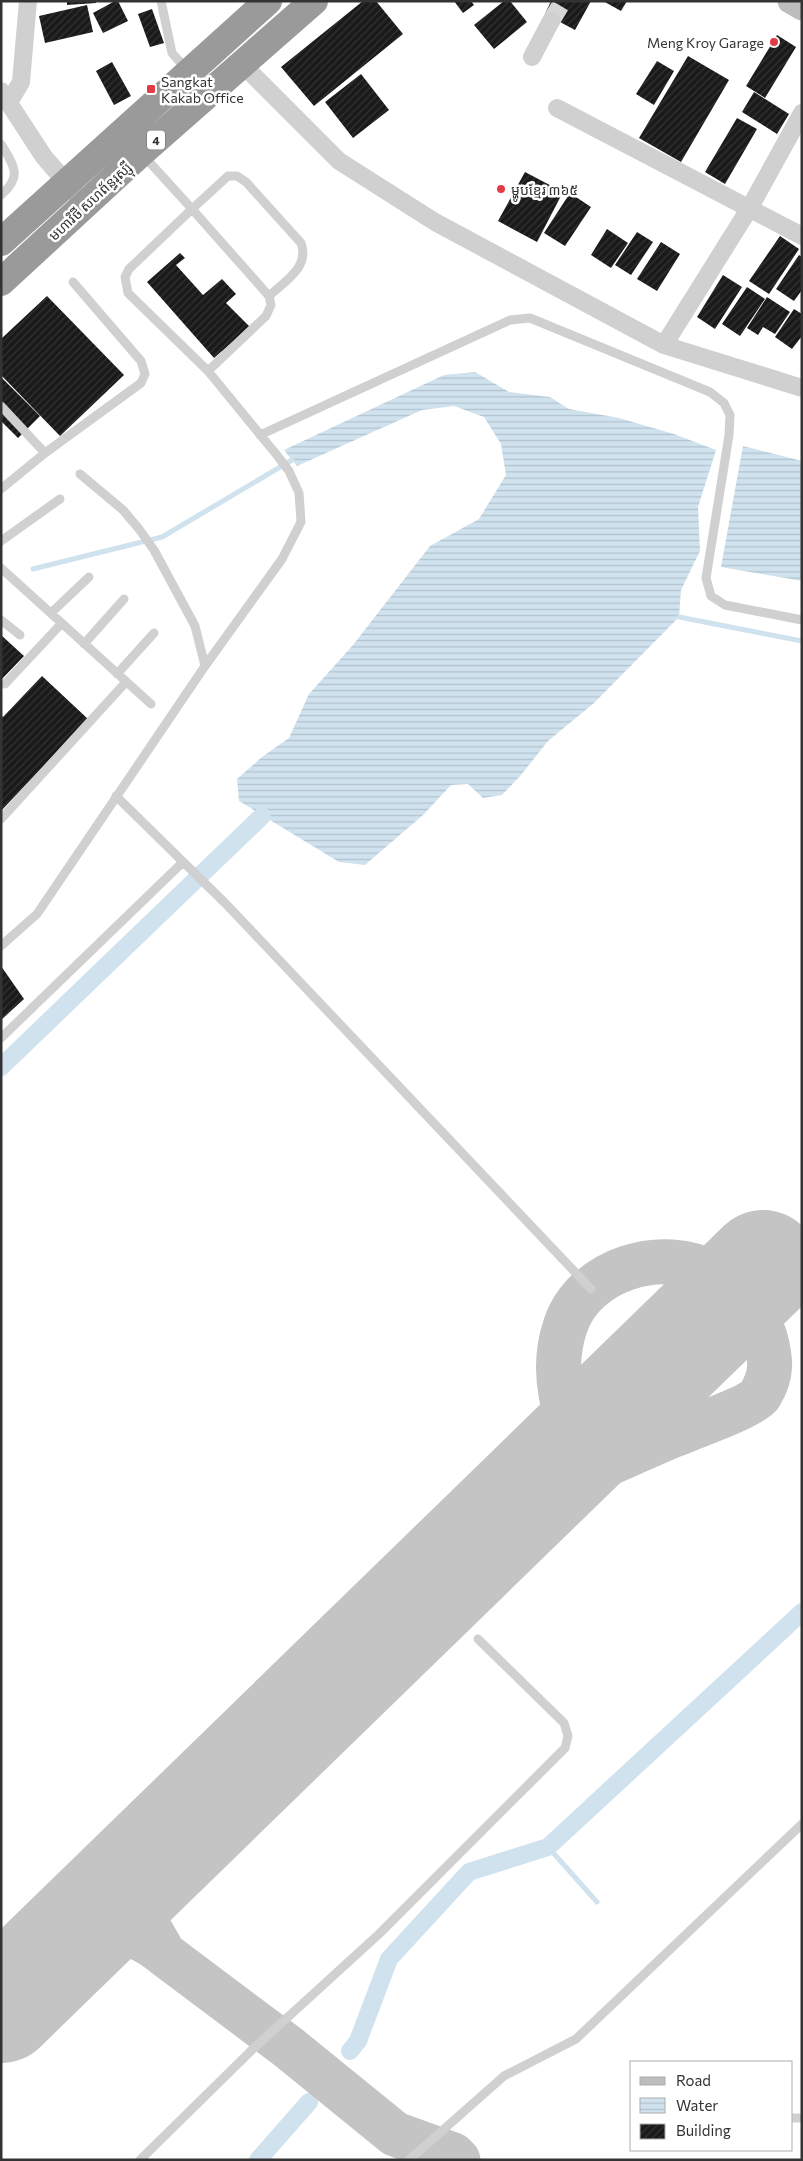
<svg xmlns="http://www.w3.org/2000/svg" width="803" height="2161" viewBox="0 0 803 2161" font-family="Commissioner,'Noto Sans Khmer',sans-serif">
<defs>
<pattern id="water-rules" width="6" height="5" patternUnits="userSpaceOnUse" patternTransform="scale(1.25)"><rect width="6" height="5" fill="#cfe2ee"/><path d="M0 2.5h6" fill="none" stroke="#b2c2cd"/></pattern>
<pattern id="building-hatch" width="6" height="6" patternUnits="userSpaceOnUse" patternTransform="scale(1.25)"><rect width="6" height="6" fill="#1a1a1a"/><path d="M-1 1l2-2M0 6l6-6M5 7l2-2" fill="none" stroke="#333"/></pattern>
</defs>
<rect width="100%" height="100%" fill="#fff"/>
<!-- water -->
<path fill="url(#water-rules)" d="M475 372 509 392 550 397 569 409 619 418 674 434 716 450 698 507 700 551 681 590 679 617 594 703 548 741 521 775 502 795 483 798 468 784 451 785 423 815 365 865 339 862 239 801 237 779 262 757 289 738 309 694 353 645 430 546 479 519 506 475 501 444 484 417 454 406 422 410 297 466 284 450 444 375Z
M743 446 802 461V581L721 567Z"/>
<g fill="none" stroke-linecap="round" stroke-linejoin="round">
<!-- stream -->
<path stroke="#cfe2ee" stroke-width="5" d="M33 569 162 537 292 460
M679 617 802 641
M548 1847 597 1902"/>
<!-- canal -->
<path stroke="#cfe2ee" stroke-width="18" d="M1 1067 262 816
M350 2051 358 2041 389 1959 469 1872 548 1847 802 1612
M258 2160 309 2102"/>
<!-- taxiway -->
<path stroke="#c4c4c4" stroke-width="45" d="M519 1504C569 1481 620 1458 671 1436 688 1429 751 1407 760 1395 773 1374 771 1359 765 1337 757 1312 737 1287 714 1274 663 1245 583 1269 565 1327 558 1348 557 1372 561 1394 563 1405 567 1413 565 1424L532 1491
M161 1852 150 1865 143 1899 149 1928 164 1954 288 2047 395 2134 453 2155 458 2160
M61 1949C68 1945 76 1938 84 1935 113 1925 141 1935 164 1954"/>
<!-- runway -->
<path stroke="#c4c4c4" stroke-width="112" d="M1 2007 763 1266"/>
</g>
<!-- building -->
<path fill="url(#building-hatch)" d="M67 1H96V3L67 5Z
M115 1H118L128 21 103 33 93 13Z
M363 1H376L403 34 314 106 281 67Z
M454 1H471L474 5 463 13Z
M504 1H510L527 22 494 49 474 25Z
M551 1H591L575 30 545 14Z
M603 1H627L621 11Z
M87 5 93 32 45 43 39 16Z
M152 9 164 43 150 47 138 14Z
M777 35 796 47 765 98 746 86Z
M688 56 729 80 681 162 639 138Z
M657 61 674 71 654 105 636 94Z
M112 62 131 96 114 105 96 71Z
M361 74 389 110 353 138 325 102Z
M754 92 789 114 777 134 742 112Z
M737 118 757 129 725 184 705 172Z
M525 172 563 192 537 242 498 221Z
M570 193 591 207 565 246 544 233Z
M607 229 628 243 611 268 591 255Z
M637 232 653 242 631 275 615 265Z
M780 236 799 249 769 294 749 281Z
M661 242 680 254 657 291 637 279Z
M180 253 185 258 176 265 203 295 222 279 236 294 226 303 250 327 214 358 147 282Z
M799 255 802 257V290L794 301 776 289Z
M723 275 742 287 715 329 697 317Z
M747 287 765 299 740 336 722 324Z
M47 296 124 375 60 436 1 375V339Z
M767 297 790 312 775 334 763 327 758 335 747 328Z
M794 309 802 314V336L792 349 775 337Z
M1 377 40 416 18 438 1 421Z
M1 635 24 656 1 680Z
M42 676 88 719 1 811V716L3 717Z
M1 966 24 999 1 1020Z"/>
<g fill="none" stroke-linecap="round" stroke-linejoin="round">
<!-- street-tunnel -->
<path stroke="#d6d6d6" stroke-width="18" stroke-dasharray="18 9" stroke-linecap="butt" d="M551 21 563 1"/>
<!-- lane -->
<path stroke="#d0d0d0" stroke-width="9" d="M161 1 172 53 188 71
M1 144C14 166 23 176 1 195
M208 371 266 316 271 305 269 296 192 209 228 176H237L246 182 301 243C310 267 285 281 269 296
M1 406 45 453
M260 435 510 320 530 318 710 392 724 403 730 415 729 435 706 578 711 596 725 605 802 620
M80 474 123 510 139 529 154 550 195 626 205 666
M1 489 45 453 141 383 145 374 141 361 73 282
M1 541 60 499
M1 568 151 704
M51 613 89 577
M1 620 20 635
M84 644 124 599
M117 674 154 633
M5 684 61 624
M116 796 226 904 591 1289
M1 819 126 682
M1 946 37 914 205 666 282 559 301 522 299 493 289 471 276 454 208 371 128 293 125 277 129 269 192 209 143 155
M1 1038 183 862
M792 2118H802
M140 2160 254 2048 379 1934 565 1748 568 1736 564 1723 478 1639
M409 2160 504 2076 576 2039 802 1824"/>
<!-- street -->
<path stroke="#d0d0d0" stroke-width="18" d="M532 57 551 21
M243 65 339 161 435 222 664 345 802 388
M1 91 44 157 86 205
M9 102 21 82 28 1
M557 108 802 236
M664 345 749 209 802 113"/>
<!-- secondary -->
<path stroke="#bdbdbd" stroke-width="25" d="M790 1 802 8"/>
<!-- highway -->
<path stroke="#9a9a9a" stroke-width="28" d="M1 242 268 1
M1 282 141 153 314 1"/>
</g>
<!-- markers -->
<g fill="#e63946" stroke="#fff" stroke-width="2">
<circle cx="774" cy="42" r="5"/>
<rect x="146" y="84" width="10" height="10" rx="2.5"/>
<circle cx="501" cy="189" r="5"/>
</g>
<g text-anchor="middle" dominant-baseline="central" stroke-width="5" stroke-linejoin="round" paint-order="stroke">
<!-- shield labels -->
<rect fill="#fff" stroke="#707070" stroke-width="1" x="147" y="130.5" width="18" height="19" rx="4"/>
<g font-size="12" font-weight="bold" fill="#333">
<text x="156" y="140">4</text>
</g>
<!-- poi labels -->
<g font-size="14" fill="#333" stroke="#fff" text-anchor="start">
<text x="764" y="42" text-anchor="end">Meng Kroy Garage</text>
<text x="161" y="81">Sangkat<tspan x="161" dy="16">Kakab Office</tspan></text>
<text x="511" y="189">ម្ហូបខ្មែរ ៣៦៥</text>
</g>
<!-- street labels -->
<g font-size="14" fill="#333" stroke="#fff">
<text transform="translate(90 201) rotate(-43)">មហាវិថី សហព័ន្ធរុស្ស៊ី</text>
</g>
</g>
<!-- border -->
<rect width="803" height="2161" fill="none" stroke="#333333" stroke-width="5"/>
<!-- legend -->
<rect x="630" y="2061" width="162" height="90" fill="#ffffff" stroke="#adadad"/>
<rect x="640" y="2077" width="25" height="8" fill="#bdbdbd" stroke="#adadad"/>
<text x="676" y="2086" font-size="15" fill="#333333">Road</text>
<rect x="640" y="2098" width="25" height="15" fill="url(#water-rules)" stroke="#adadad"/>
<text x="676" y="2111" font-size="15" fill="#333333">Water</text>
<rect x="640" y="2124" width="25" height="15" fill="url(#building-hatch)" stroke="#adadad"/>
<text x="676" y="2136" font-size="15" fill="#333333">Building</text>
</svg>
